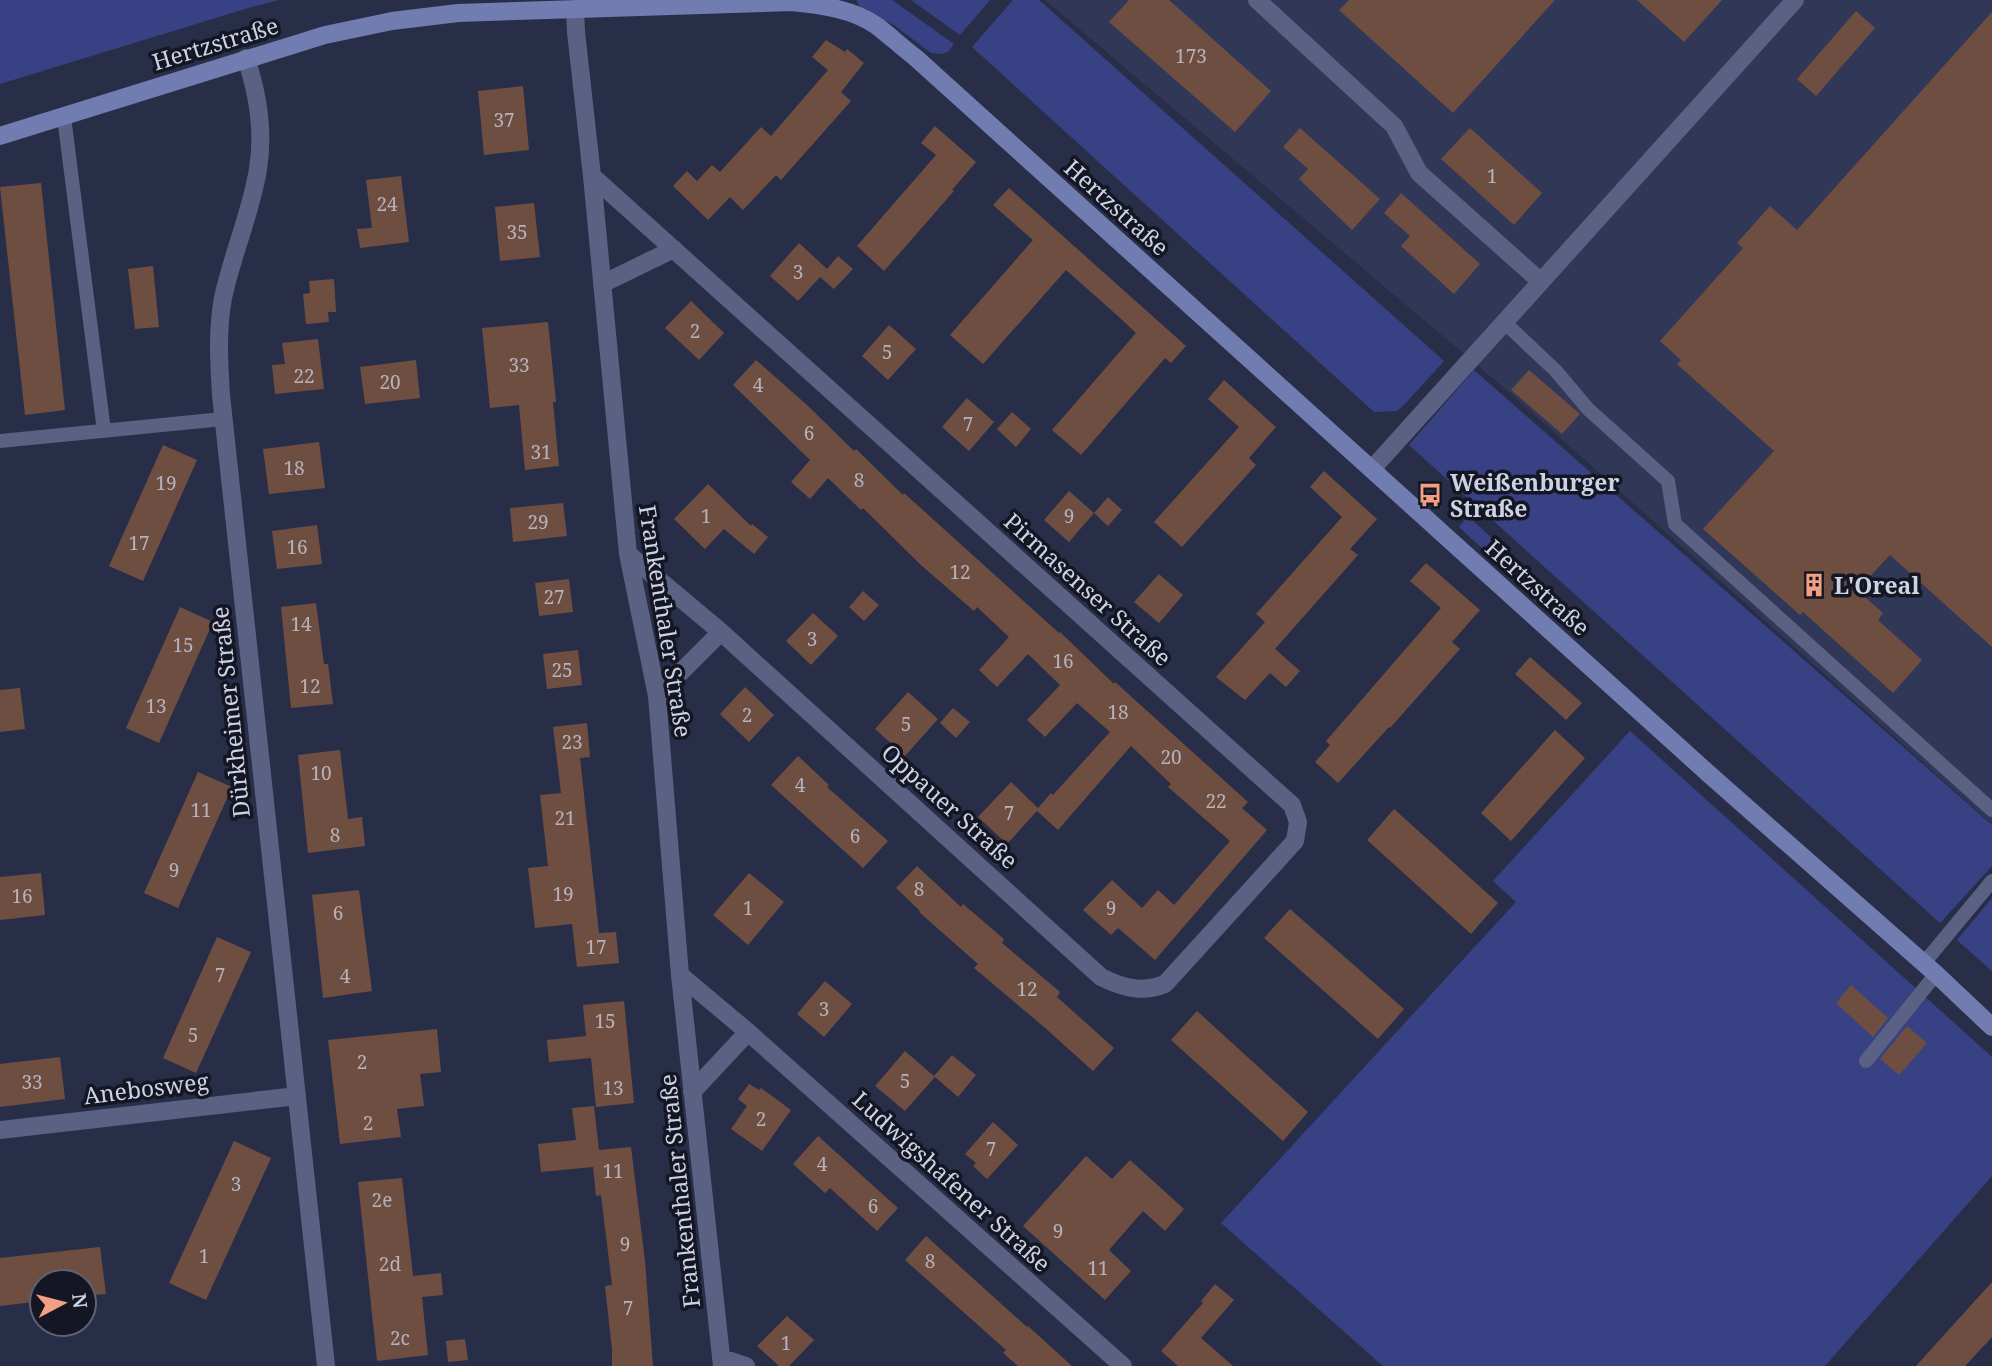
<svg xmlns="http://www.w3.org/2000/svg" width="1992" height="1366" viewBox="0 0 1992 1366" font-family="'Noto Serif',serif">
<rect width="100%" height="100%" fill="#292e48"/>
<!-- built -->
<path fill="#313757" d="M1045 0H1992V824L1508 391Z"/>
<!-- green -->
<path fill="#394185" d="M0 0H279L245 9 0 84Z
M856 0H892L954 44 948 52 941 54 931 53 894 25 861 9Z
M911 0H990L960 35Z
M1013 0H1039L1444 361 1404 405 1397 411 1374 412 972 47Z
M1474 370 1992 825V866L1940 923 1409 445Z
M1468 516 1512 557 1505 565 1499 564 1459 527Z
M1630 731 1992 1057V1176L1825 1366H1383L1221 1223 1516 902 1493 881Z
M1992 898V971L1957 940Z"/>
<!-- building -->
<path fill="#6f4e42" d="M1129 0H1169L1271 91 1235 132 1109 22Z
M1349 0H1555L1453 113 1339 10Z
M1637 0H1722L1684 42Z
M1856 11 1875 28 1816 96 1797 79Z
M1992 12V647L1890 555 1857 590 1883 613 1878 620 1922 660 1893 693 1803 612 1800 615 1703 529 1774 451 1677 364 1681 360 1660 341 1743 248 1737 243 1770 206 1797 230Z
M826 40 845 52 847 49 864 63 841 92 851 101 781 180 776 175 743 210 730 197 708 220 673 186 687 171 697 181 712 165 720 172 761 127 771 136 828 70 812 57Z
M523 86 529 150 484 155 478 91Z
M935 126 976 162 952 190 954 191 884 271 857 246 936 155 921 143Z
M1300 128 1380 199 1352 230 1299 179 1308 169 1283 147Z
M1470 128 1542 193 1514 225 1441 159Z
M401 176 409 242 360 248 357 229 372 228 366 180Z
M41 183 65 410 25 415 0 187Z
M1009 188 1186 346 1171 363 1165 358 1081 455 1052 430 1136 333 1119 317 1066 270 983 364 950 335 1033 240 993 205Z
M1401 193 1480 264 1454 294 1401 246 1410 236 1384 213Z
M534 203 540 257 500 261 495 207Z
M799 243 827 269 838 256 853 269 834 289 820 277 798 301 770 276Z
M153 266 159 327 135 329 128 269Z
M334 279 336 312H328L329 322 306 324 303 294 310 293 309 281Z
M691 301 724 333 699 360 665 328Z
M548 322 556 402H553L559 466 525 470 519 405 490 408 482 328Z
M889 325 916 349 888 380 862 356Z
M318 339 324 389 275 394 272 365 285 364 282 343Z
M416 360 420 398 365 404 360 367Z
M756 360 807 405 854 451 856 449 903 495 904 493 1059 633 1060 632 1114 684 1115 682 1248 802 1242 808 1267 830 1155 960 1118 928 1111 935 1083 910 1112 880 1142 908 1158 890 1174 905 1230 841 1168 787 1171 784 1131 746 1058 830 1037 811 1007 844 978 817 1011 782 1038 808 1051 793 1053 795 1110 732 1077 703 1045 737 1027 720 1060 685 1028 654 997 687 979 670 1009 637 977 607 974 611 922 566 863 508 861 510 828 478 810 499 791 482 810 460 733 385Z
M1529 370 1580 414 1562 434 1511 390Z
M1224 380 1276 427 1249 458 1256 465 1182 547 1154 522 1239 427 1208 399Z
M967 398 994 422 969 451 942 427Z
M1012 412 1031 429 1016 447 997 429Z
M319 442 325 488 269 494 263 449Z
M163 445 197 460 143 581 109 566Z
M1324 471 1377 519 1350 549 1358 555 1275 649 1300 671 1286 687 1270 673 1245 700 1216 677 1265 622 1256 614 1342 517 1310 487Z
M708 484 751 526 752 524 768 537 754 554 724 529 705 549 674 519Z
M1069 491 1094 513 1069 542 1044 520Z
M1108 497 1122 510 1108 526 1094 513Z
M563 503 567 536 513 542 510 508Z
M317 525 322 564 277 569 272 531Z
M1426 563 1480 610 1452 642 1460 649 1390 728 1389 727 1338 783 1315 762 1330 745 1326 741 1441 608 1410 581Z
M1159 574 1183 595 1159 623 1134 602Z
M569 579 573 612 539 616 535 583Z
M863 591 879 605 864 621 849 607Z
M316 603 324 664H328L333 704 291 708 281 607Z
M180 607 213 622 159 743 126 728Z
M813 613 838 636 811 665 786 641Z
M578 650 582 685 547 689 543 654Z
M1530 657 1582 703 1566 720 1515 674Z
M745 687 774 715 749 742 720 714Z
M20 688 25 729 0 732V690Z
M908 692 938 719 905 756 875 729Z
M953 708 970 722 956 738 940 723Z
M587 723 590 757 580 758 599 933 616 932 619 963 577 967 572 924 535 928 528 868 548 866 540 795 561 793 553 727Z
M1555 730 1585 758 1511 841 1481 813Z
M340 750 348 819 362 817 365 846 308 853 298 755Z
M798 756 829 785 827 787 888 841 863 868 771 785Z
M198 772 232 787 178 908 144 893Z
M1394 809 1498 903 1471 934 1367 840Z
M917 866 961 907 963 904 1004 939 1002 943 1060 992 1057 997 1114 1048 1093 1071 1044 1027 974 968 978 964 919 912 920 911 896 888Z
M41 873 45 915 0 920V877Z
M749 873 784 902 748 945 713 915Z
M359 890 372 991 323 998 312 895Z
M1290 909 1404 1009 1378 1039 1264 938Z
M217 937 251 952 196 1073 163 1058Z
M825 981 852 1004 824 1037 797 1014Z
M1851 985 1888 1018 1873 1037 1836 1003Z
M624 1001 634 1103 596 1107 591 1058 549 1062 547 1040 586 1036 583 1005Z
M1197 1011 1308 1112 1283 1141 1171 1040Z
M1907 1026 1927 1043 1899 1075 1880 1059Z
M437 1029 441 1072 420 1074 424 1106 397 1109 401 1137 340 1144 328 1040Z
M905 1051 935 1077 905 1111 875 1086Z
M952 1055 976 1075 958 1097 934 1076Z
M60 1057 65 1099 0 1107V1064Z
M749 1084 759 1090 761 1088 791 1110 762 1151 731 1129 747 1106 738 1099Z
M594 1106 599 1150 631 1147 645 1261 653 1366H612V1350L605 1286 612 1285 601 1195 596 1196 593 1167 541 1172 538 1144 576 1140 572 1108Z
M993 1122 1018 1145 987 1179 973 1166 976 1163 965 1154Z
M818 1136 898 1208 877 1231 830 1188 825 1193 793 1164Z
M234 1141 271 1158 206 1300 169 1283Z
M1086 1156 1112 1179 1130 1160 1184 1209 1165 1231 1143 1211 1109 1250 1131 1271 1105 1300 1023 1226Z
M402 1178 413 1276 441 1273 443 1295 422 1297 428 1355 377 1361 358 1182Z
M926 1236 1027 1327 1028 1326 1072 1366H1018L1003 1353 1006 1350 905 1260Z
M100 1247 106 1294 84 1296V1282H42V1301L0 1306V1258Z
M1992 1282V1337L1965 1366H1916Z
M1215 1284 1234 1300 1201 1338 1233 1366H1178L1161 1351 1203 1303 1201 1301Z
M787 1316 814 1340 789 1366H779L757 1346Z
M465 1339 468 1360 448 1362 446 1341Z"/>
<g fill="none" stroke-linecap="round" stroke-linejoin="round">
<!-- lane -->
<path stroke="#5a6182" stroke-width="14" d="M64 117 104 431
M1504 322 1556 371 1588 409 1668 481 1675 524 1992 810
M0 441 223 419
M1924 963 1992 881
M1866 1061 1936 974"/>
<!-- street -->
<path stroke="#5a6182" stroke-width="18" d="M1257 0 1394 126 1419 173 1540 281
M575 9 576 32 592 176 628 554 657 696 680 975 722 1366
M246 58C258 94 264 132 258 169 251 213 232 255 223 298 217 331 219 362 221 395L326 1366
M592 176 1292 805 1298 822 1295 841 1165 984C1142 993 1123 988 1101 977L721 632 628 554
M602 284 674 249
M1372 469 1795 0
M657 696 721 632
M680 975 748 1032 1123 1366
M692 1092 748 1032
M0 1130 297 1096
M722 1358 746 1366"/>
<!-- secondary -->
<path stroke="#717cb0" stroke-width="18" d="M0 136 325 35 392 21 458 13 792 2C821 5 853 9 877 26 890 36 903 48 916 58L1710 775 1936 974 1992 1027"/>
</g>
<!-- icons -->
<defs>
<g id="bus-bare" transform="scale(1.89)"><path d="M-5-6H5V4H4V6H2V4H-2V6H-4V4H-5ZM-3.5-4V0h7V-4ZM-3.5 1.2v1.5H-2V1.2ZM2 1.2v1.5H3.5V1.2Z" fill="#f39f82" stroke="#141723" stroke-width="2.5" paint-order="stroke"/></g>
<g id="building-bare" transform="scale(1.89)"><path d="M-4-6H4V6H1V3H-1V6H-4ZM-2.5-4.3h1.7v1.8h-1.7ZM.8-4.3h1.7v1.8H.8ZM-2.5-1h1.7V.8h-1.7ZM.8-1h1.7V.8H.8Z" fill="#f39f82" stroke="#141723" stroke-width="2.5" paint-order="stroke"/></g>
</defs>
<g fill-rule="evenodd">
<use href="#bus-bare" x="1430" y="495"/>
<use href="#building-bare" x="1814" y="585"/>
</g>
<g text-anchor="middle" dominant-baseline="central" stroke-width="7" stroke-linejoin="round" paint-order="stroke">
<!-- number labels -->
<g font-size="19" fill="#b6b2bc">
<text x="1191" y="56">173</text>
<text x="504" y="120">37</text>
<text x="1492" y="176">1</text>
<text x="387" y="204">24</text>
<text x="517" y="232">35</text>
<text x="798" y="272">3</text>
<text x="695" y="331">2</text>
<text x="887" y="352">5</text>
<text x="519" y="365">33</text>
<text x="304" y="376">22</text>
<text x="390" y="382">20</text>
<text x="758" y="385">4</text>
<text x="968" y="424">7</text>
<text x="809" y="433">6</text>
<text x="541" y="452">31</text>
<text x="294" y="468">18</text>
<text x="859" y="480">8</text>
<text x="166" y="483">19</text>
<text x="706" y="516">1</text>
<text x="1069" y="516">9</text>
<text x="538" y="522">29</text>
<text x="139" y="543">17</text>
<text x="297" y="547">16</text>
<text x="960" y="572">12</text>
<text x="554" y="597">27</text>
<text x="301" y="624">14</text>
<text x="812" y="639">3</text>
<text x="183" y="645">15</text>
<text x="1063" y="661">16</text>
<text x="562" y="670">25</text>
<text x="310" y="686">12</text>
<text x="156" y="706">13</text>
<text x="1118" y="712">18</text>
<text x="747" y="715">2</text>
<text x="906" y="724">5</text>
<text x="572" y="742">23</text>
<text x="1171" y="757">20</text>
<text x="321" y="773">10</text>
<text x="800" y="785">4</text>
<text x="1216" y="801">22</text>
<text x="201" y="810">11</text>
<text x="1009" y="813">7</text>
<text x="565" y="818">21</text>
<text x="335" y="835">8</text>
<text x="855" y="836">6</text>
<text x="174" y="870">9</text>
<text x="919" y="889">8</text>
<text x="563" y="894">19</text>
<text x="22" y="896">16</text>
<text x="748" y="908">1</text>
<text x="1111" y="908">9</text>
<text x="338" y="913">6</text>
<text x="596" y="947">17</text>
<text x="220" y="975">7</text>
<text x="345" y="976">4</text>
<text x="1027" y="989">12</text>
<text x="824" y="1009">3</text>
<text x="605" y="1021">15</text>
<text x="193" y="1035">5</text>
<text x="362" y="1062">2</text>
<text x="905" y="1081">5</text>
<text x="32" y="1082">33</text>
<text x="613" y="1088">13</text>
<text x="761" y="1119">2</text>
<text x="368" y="1123">2</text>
<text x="991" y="1149">7</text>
<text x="822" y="1164">4</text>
<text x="613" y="1171">11</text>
<text x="236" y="1184">3</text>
<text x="382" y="1200">2e</text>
<text x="873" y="1206">6</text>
<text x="1058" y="1231">9</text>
<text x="625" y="1244">9</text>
<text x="204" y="1256">1</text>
<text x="930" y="1261">8</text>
<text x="390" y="1264">2d</text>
<text x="1098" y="1268">11</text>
<text x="628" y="1308">7</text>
<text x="400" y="1338">2c</text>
<text x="786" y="1343">1</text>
</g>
<!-- street labels -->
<g font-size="23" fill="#ced3e4" stroke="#141723">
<text transform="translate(215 43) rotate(-17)">Hertzstraße</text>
<text transform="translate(1117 207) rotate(42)">Hertzstraße</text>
<text transform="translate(1538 587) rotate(42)">Hertzstraße</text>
<text transform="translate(1088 589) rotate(42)">Pirmasenser Straße</text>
<text transform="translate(666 621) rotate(81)">Frankenthaler Straße</text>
<text transform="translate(230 712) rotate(-96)">Dürkheimer Straße</text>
<text transform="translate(950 806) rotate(42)">Oppauer Straße</text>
<text transform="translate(146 1088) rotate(-7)">Anebosweg</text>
<text transform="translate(952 1181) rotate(42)">Ludwigshafener Straße</text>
<text transform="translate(679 1191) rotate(-96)">Frankenthaler Straße</text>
</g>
<!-- poi labels -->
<g font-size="23" font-weight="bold" fill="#ced3e4" stroke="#141723" text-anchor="start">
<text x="1450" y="482">Weißenburger<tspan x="1450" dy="26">Straße</tspan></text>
<text x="1834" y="585">L'Oreal</text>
</g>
</g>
<!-- north arrow -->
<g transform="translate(63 1303) rotate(83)"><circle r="33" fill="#141723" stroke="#5e6270" stroke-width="2"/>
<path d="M0-5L12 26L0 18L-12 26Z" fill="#f39f82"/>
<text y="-10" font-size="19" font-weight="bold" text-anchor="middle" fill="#ced3e4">N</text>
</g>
</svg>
